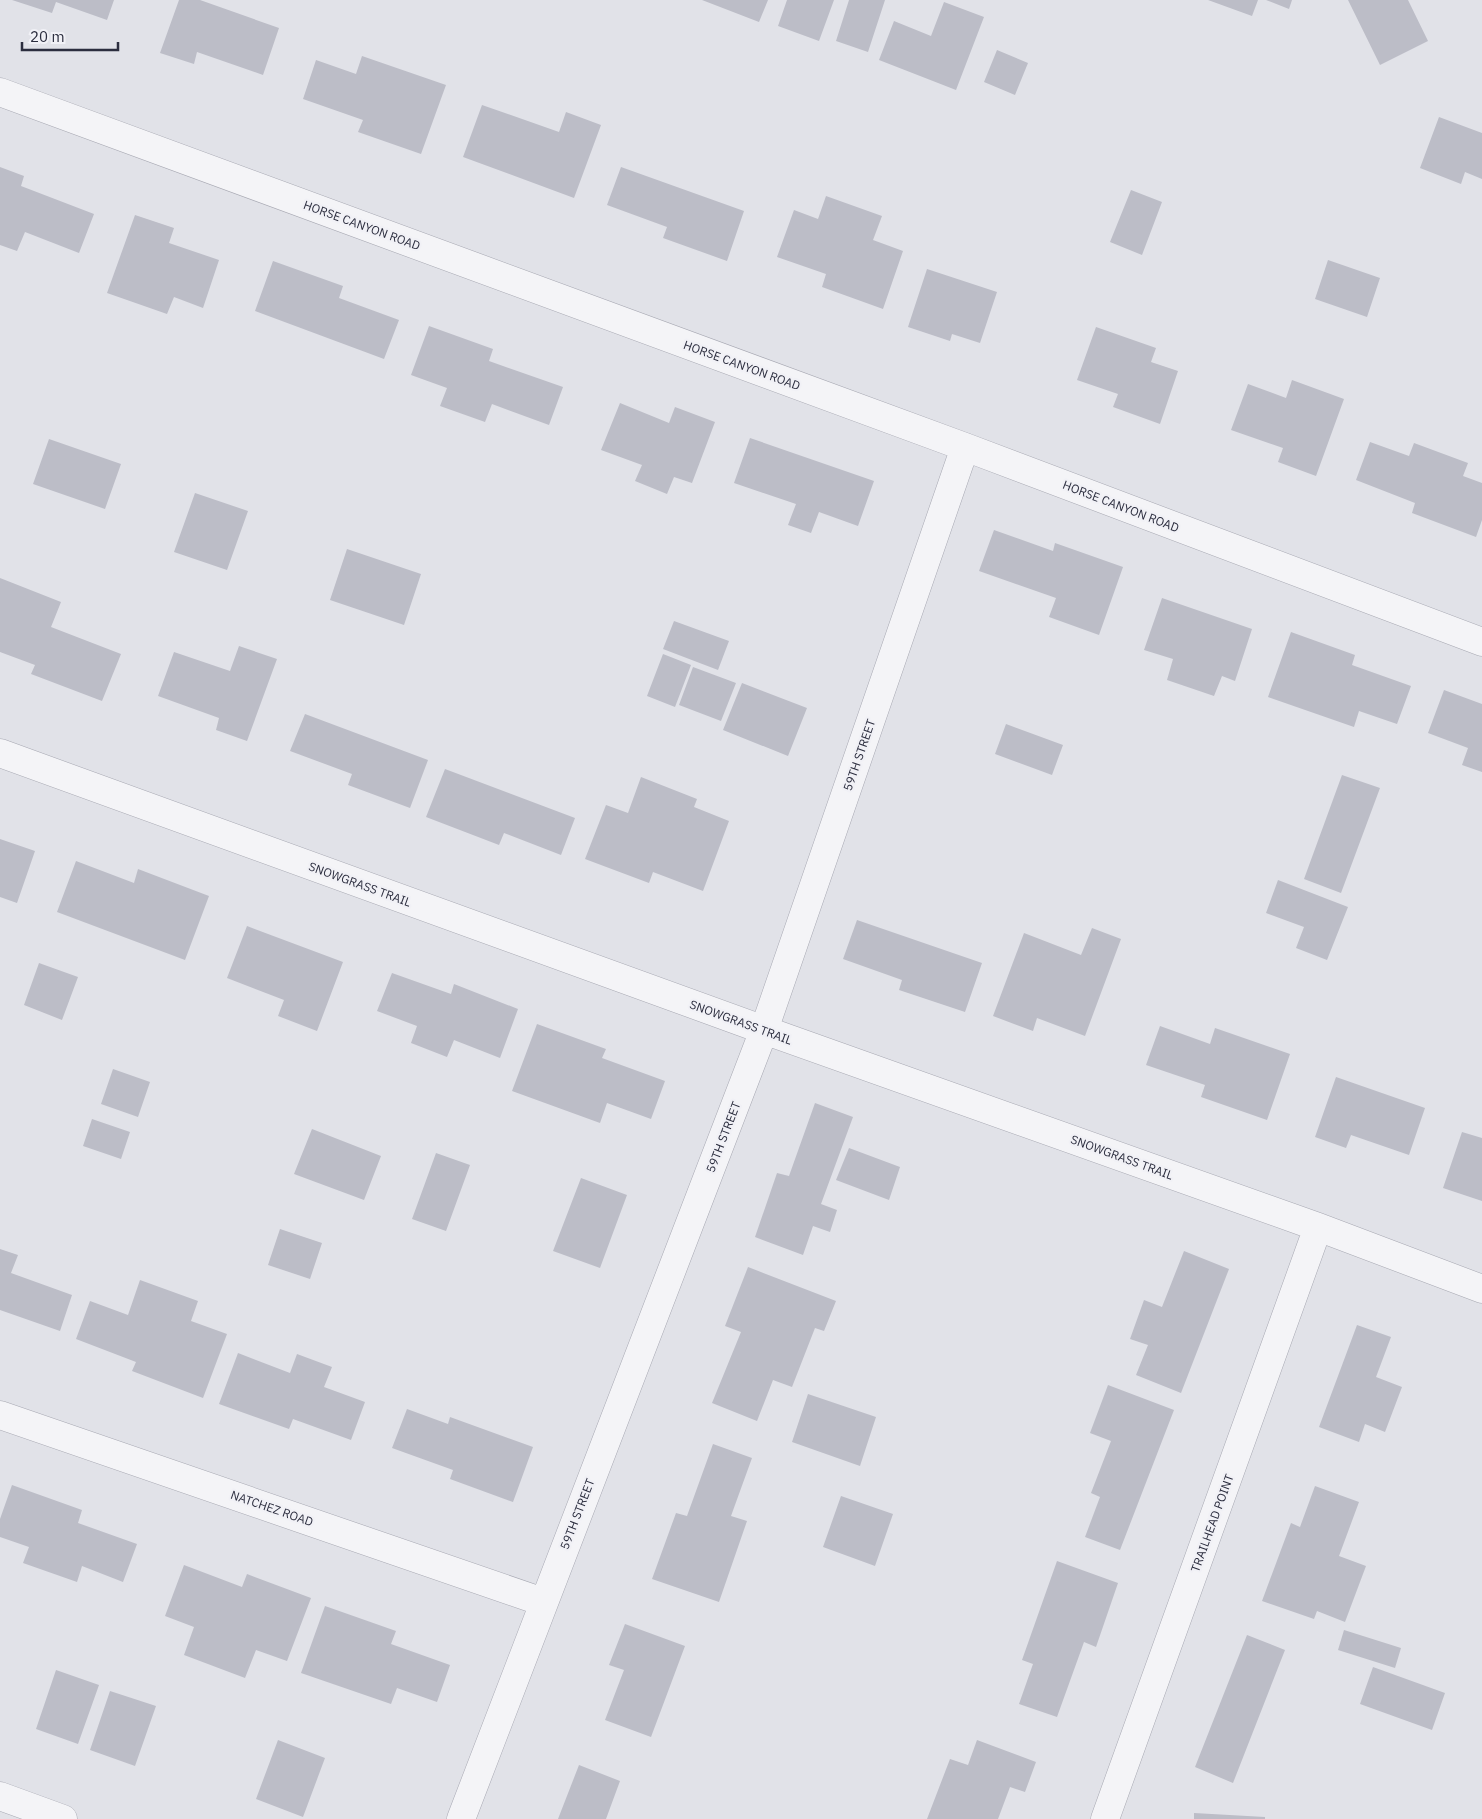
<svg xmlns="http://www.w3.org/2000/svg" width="1482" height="1819" viewBox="0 0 1482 1819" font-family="'IBM Plex Sans',sans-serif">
<rect width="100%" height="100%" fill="#e1e2e8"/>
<!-- building -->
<path fill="#bcbdc7" d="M12 0H114L107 20 56 2 52 13Z
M179 0H200L279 28 263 75 197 52 194 64 160 53Z
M702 0H768L759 22Z
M787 0H834L819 41 778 26Z
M849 0H885L868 52 836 41Z
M1208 0H1258L1252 16Z
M1266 0H1292L1289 9Z
M1348 0H1408L1428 41 1380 65Z
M944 2 984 17 956 90 879 60 894 21 931 36Z
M997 50 1028 63 1015 95 984 82Z
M362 56 446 85 421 154 358 132 363 120 303 99 316 60 356 74Z
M482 105 559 132 566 112 601 125 574 198 463 157Z
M1439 117 1482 133V179L1465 172 1461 184 1420 168Z
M0 167 24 176 21 186 94 214 79 253 25 232 17 251 0 245Z
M621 167 744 211 727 261 663 238 667 227 607 205Z
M1131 190 1162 202 1142 255 1110 242Z
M826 196 882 216 873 240 903 251 883 309 822 287 826 274 777 257 794 210 818 219Z
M135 215 174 228 169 243 219 260 203 308 174 297 167 314 107 293Z
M1328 260 1380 278 1367 317 1315 299Z
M273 261 343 286 339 298 399 320 384 359 255 311Z
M927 269 997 292 980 343 952 334 950 341 908 327Z
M429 326 493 349 489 361 563 387 549 425 492 404 485 422 440 406 447 388 411 375Z
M1096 327 1156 348 1151 362 1178 371 1160 424 1113 407 1118 394 1077 380Z
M1292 380 1344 399 1316 476 1278 462 1283 448 1231 430 1248 384 1286 398Z
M620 403 669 423 675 407 715 422 692 483 674 477 667 494 635 481 642 465 601 450Z
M750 438 874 481 858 526 819 512 811 533 788 525 796 504 734 483Z
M49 439 121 464 105 509 33 484Z
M1370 442 1409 456 1414 443 1468 463 1463 476 1482 483V520L1476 537 1412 513 1415 503 1356 480Z
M195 493 248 511 227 570 174 552Z
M994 530 1053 551 1055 543 1123 567 1099 635 1049 617 1056 598 979 571Z
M347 549 421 574 404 625 330 600Z
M0 578 61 602 51 627 121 654 102 701 31 674 35 665 0 652Z
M1162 598 1252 629 1235 681 1222 676 1214 696 1167 680 1173 659 1144 650Z
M674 621 729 641 718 670 663 649Z
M1291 632 1355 655 1352 665 1411 686 1397 724 1359 711 1354 727 1268 697Z
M239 646 277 659 247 741 216 730 219 718 158 696 174 652 230 671Z
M663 654 691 665 675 707 647 696Z
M693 667 736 683 721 721 679 705Z
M742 683 807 708 788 756 723 730Z
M1444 690 1482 704V772L1462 765 1468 748 1428 733Z
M305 714 428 760 410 808 348 785 352 774 290 751Z
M1006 724 1063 745 1052 775 995 754Z
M445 769 575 818 561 855 504 833 499 845 426 817Z
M1342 775 1380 788 1341 893 1304 879Z
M641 777 697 799 694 807 729 821 703 891 653 872 649 883 585 859 606 805 628 813Z
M0 839 35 851 17 903 0 897Z
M76 861 134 883 138 869 209 896 185 960 57 912Z
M1278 880 1348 907 1327 960 1296 948 1304 927 1266 913Z
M857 920 982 963 965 1012 899 990 902 980 843 959Z
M247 926 343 962 317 1031 278 1016 284 1000 227 978Z
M1092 928 1121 939 1085 1036 1037 1018 1033 1031 993 1016 1024 933 1081 955Z
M39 963 78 977 62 1020 24 1005Z
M392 973 451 994 454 984 518 1009 500 1058 454 1040 447 1057 411 1043 417 1026 377 1011Z
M537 1024 606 1049 602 1058 665 1081 651 1119 607 1103 600 1123 512 1091Z
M1160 1026 1210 1044 1215 1028 1290 1054 1267 1120 1201 1097 1205 1085 1146 1065Z
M113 1069 150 1082 138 1117 101 1104Z
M1336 1077 1425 1108 1409 1155 1351 1135 1346 1148 1315 1137Z
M815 1103 853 1117 821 1204 837 1210 830 1232 813 1226 803 1255 755 1237 777 1173 789 1176Z
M92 1119 130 1132 121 1159 83 1146Z
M312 1129 381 1156 364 1200 294 1174Z
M1462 1132 1482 1138V1201L1443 1188Z
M849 1148 900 1167 889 1200 836 1180Z
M436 1153 470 1165 446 1231 412 1219Z
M581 1178 627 1195 600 1268 553 1251Z
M280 1229 322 1243 310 1279 268 1265Z
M0 1249 18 1255 11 1273 72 1295 60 1331 0 1310Z
M1184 1251 1229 1269 1181 1393 1136 1375 1148 1345 1130 1339 1144 1300 1162 1307Z
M748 1267 836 1301 824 1331 815 1328 792 1387 773 1380 757 1421 712 1403 741 1332 725 1326Z
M140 1280 198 1301 191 1321 227 1334 203 1398 132 1371 136 1362 76 1339 90 1301 128 1315Z
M1357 1325 1391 1337 1376 1377 1402 1387 1385 1432 1365 1424 1359 1442 1319 1427Z
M238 1353 290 1373 297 1354 332 1367 324 1387 365 1402 351 1440 293 1419 289 1429 219 1404Z
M1108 1385 1174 1410 1120 1550 1085 1537 1100 1497 1091 1493 1111 1441 1090 1433Z
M808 1394 876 1417 860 1466 792 1442Z
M407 1409 448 1424 450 1417 533 1447 513 1502 450 1479 453 1470 392 1448Z
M713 1444 752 1458 731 1516 747 1521 719 1602 652 1579 676 1513 687 1516Z
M12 1485 82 1510 78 1523 137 1544 123 1582 82 1566 77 1582 23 1563 29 1547 0 1537V1519Z
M1315 1486 1359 1502 1339 1556 1366 1566 1345 1622 1317 1611 1314 1619 1262 1601 1291 1523 1300 1527Z
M841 1496 893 1514 875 1566 823 1547Z
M1057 1561 1118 1583 1096 1647 1084 1642 1057 1717 1019 1704 1033 1664 1022 1660Z
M184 1565 242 1587 247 1574 311 1598 287 1661 256 1650 245 1678 184 1655 194 1627 165 1616Z
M325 1606 396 1631 391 1644 450 1665 437 1702 397 1688 391 1704 301 1673Z
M625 1624 685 1646 651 1737 605 1720 624 1670 609 1665Z
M1344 1630 1401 1648 1395 1668 1338 1650Z
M1247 1635 1285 1650 1233 1783 1195 1767Z
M1373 1667 1445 1693 1432 1730 1360 1704Z
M56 1670 99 1685 78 1744 36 1729Z
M110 1691 156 1706 135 1766 90 1750Z
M278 1740 325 1758 303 1817 256 1799Z
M977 1740 1036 1762 1025 1792 1010 1787 998 1819H927L950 1759 968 1765Z
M579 1765 620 1781 606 1819H558Z
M1194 1813 1265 1817V1819H1194Z"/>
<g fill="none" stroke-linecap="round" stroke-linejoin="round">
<!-- minor casing -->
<g stroke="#a7a8b2" stroke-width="29">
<path id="minor" d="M0 92 965 447 1482 642
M0 753 764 1030 1318 1227 1482 1289
M0 1415 543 1602
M0 1796 63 1819
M461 1819 764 1030 965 447
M1105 1819 1318 1227"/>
</g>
<!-- minor -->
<use href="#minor" stroke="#f4f4f7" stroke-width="28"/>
</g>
<g text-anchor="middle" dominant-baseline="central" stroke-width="4.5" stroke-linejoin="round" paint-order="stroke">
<!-- street labels -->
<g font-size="12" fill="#2b2d3e" stroke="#f1f1f6">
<text transform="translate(362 225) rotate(20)">HORSE CANYON ROAD</text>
<text transform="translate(742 365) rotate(20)">HORSE CANYON ROAD</text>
<text transform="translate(1121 506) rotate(21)">HORSE CANYON ROAD</text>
<text transform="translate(859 755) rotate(-71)">59TH STREET</text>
<text transform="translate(360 884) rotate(20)">SNOWGRASS TRAIL</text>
<text transform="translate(741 1022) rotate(20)">SNOWGRASS TRAIL</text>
<text transform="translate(723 1137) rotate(-69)">59TH STREET</text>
<text transform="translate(1122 1157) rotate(20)">SNOWGRASS TRAIL</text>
<text transform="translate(272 1508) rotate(19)">NATCHEZ ROAD</text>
<text transform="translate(577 1514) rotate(-69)">59TH STREET</text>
<text transform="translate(1212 1523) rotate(-70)">TRAILHEAD POINT</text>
</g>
</g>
<!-- scale -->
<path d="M22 42v8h96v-8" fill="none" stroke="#2b2d3e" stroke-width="2.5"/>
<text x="30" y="42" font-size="15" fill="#2b2d3e" stroke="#f1f1f6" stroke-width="4" paint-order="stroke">20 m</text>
</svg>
